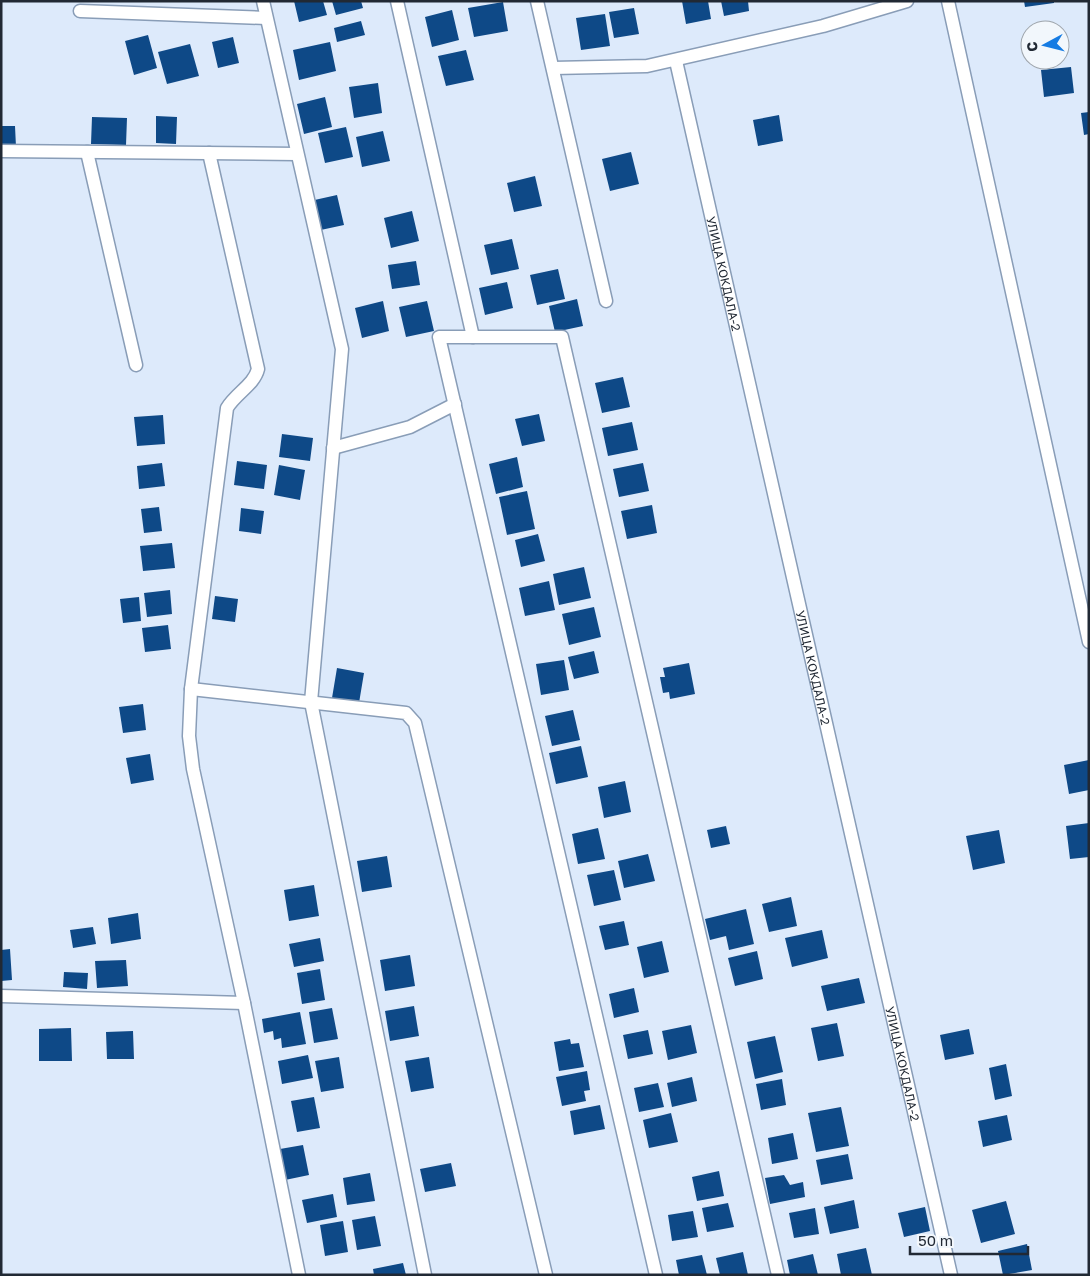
<svg xmlns="http://www.w3.org/2000/svg" width="1090" height="1276" viewBox="0 0 1090 1276" font-family="'Golos Text',sans-serif">
<rect width="100%" height="100%" fill="#ddeafb"/>
<!-- building -->
<path fill="#0e4987" d="M294 1H323L327 15 299 22Z
M332 1H361L363 8 336 15Z
M682 1H708L711 19 686 24Z
M721 1H748L749 11 724 16Z
M1024 1H1054V3L1025 7Z
M503 2 508 31 474 37 468 8Z
M634 8 639 34 614 38 609 12Z
M452 10 459 40 432 47 425 17Z
M605 14 610 46 581 50 576 18Z
M361 21 365 35 337 42 334 28Z
M148 35 157 68 134 75 125 41Z
M233 37 239 63 218 68 212 42Z
M330 42 336 71 299 80 293 50Z
M190 44 199 76 167 84 158 52Z
M466 50 474 80 446 86 438 56Z
M1071 67 1074 93 1044 97 1041 70Z
M378 83 382 113 354 118 349 87Z
M325 97 332 127 304 134 297 104Z
M1089 112V134L1084 135 1081 113Z
M779 115 783 141 758 146 753 120Z
M156 116 177 117 176 144 156 143Z
M92 117 127 118 126 145 91 144Z
M1 126H15L16 147H1Z
M346 127 353 157 325 163 318 133Z
M383 131 390 161 362 167 356 137Z
M631 152 639 184 610 191 602 159Z
M535 176 542 206 514 212 507 183Z
M337 195 344 225 316 231 310 201Z
M412 211 419 241 391 248 384 218Z
M512 239 519 269 491 275 484 245Z
M416 261 420 285 392 289 388 265Z
M558 269 565 299 537 305 530 275Z
M507 282 513 308 485 315 479 288Z
M577 299 583 326 555 332 549 306Z
M383 301 389 331 362 338 355 308Z
M427 301 434 331 406 337 399 307Z
M623 377 630 407 602 413 595 383Z
M539 414 545 441 522 446 515 419Z
M163 415 165 444 137 446 134 417Z
M632 422 638 450 608 456 602 428Z
M282 434 313 438 310 461 279 457Z
M517 457 523 487 496 494 489 464Z
M237 461 267 465 264 489 234 485Z
M162 463 165 486 139 489 137 466Z
M643 463 649 491 619 497 613 469Z
M279 465 305 470 300 500 274 495Z
M527 491 535 529 507 535 499 497Z
M652 505 657 533 627 539 621 511Z
M159 507 162 531 144 533 141 509Z
M241 508 264 511 261 534 239 531Z
M538 534 545 561 521 567 515 540Z
M172 543 175 568 143 571 140 546Z
M584 567 591 598 559 605 553 574Z
M549 581 555 610 525 616 519 588Z
M170 590 172 614 147 617 144 593Z
M215 596 238 599 235 622 212 619Z
M139 597 141 621 123 623 120 599Z
M594 607 601 637 569 645 562 614Z
M168 625 171 649 145 652 142 628Z
M594 651 599 673 574 679 568 657Z
M564 660 569 690 541 695 536 664Z
M689 663 695 694 670 699 669 692 663 693 660 677H665L663 668Z
M337 668 364 673 359 703 332 698Z
M143 704 146 730 123 733 119 707Z
M573 710 580 740 552 746 545 716Z
M581 746 588 777 556 784 549 753Z
M150 754 154 780 131 784 126 758Z
M1089 760V790L1069 794 1064 765Z
M625 781 631 812 604 818 598 787Z
M1089 823V857L1070 859 1066 826Z
M726 826 730 844 711 848 707 830Z
M598 828 605 859 578 864 572 834Z
M999 830 1005 863 973 870 966 836Z
M648 854 655 881 624 888 618 861Z
M387 856 392 887 362 892 357 861Z
M614 870 621 900 594 906 587 875Z
M314 885 319 916 289 921 284 890Z
M791 897 797 926 769 932 762 904Z
M746 909 754 944 729 950 726 936 710 940 705 919Z
M138 913 141 939 111 944 108 918Z
M624 921 629 945 605 950 599 926Z
M93 927 96 944 73 948 70 930Z
M822 930 828 958 792 967 785 938Z
M320 938 324 961 294 967 289 944Z
M662 941 669 972 644 978 637 947Z
M10 949 12 980 1 981V950Z
M757 951 763 979 735 986 728 958Z
M410 955 415 986 385 991 380 960Z
M126 960 128 986 97 988 95 961Z
M320 969 325 1000 302 1004 297 973Z
M64 972 88 973 87 989 63 987Z
M859 978 865 1003 827 1011 821 986Z
M634 988 639 1012 614 1018 609 994Z
M414 1006 419 1036 390 1041 385 1011Z
M332 1008 338 1039 314 1043 309 1012Z
M300 1012 306 1044 282 1048 281 1038 274 1040 273 1031 264 1033 262 1019Z
M837 1023 844 1056 818 1061 811 1028Z
M691 1025 697 1053 668 1060 662 1031Z
M71 1028 72 1061H39V1029Z
M969 1029 974 1054 945 1060 940 1035Z
M648 1030 653 1054 628 1059 623 1035Z
M133 1031 134 1059H107L106 1032Z
M775 1036 783 1072 755 1079 747 1042Z
M570 1039 571 1044 579 1043 584 1067 559 1071 554 1042Z
M308 1055 313 1078 282 1084 278 1061Z
M339 1057 344 1088 321 1092 315 1061Z
M429 1057 434 1088 411 1092 405 1061Z
M1006 1064 1012 1096 995 1100 989 1068Z
M587 1071 590 1090 584 1091 586 1101 562 1106 556 1077Z
M692 1077 697 1101 672 1107 667 1083Z
M782 1079 786 1105 761 1110 756 1084Z
M658 1083 664 1107 639 1112 634 1088Z
M314 1097 320 1128 297 1132 291 1101Z
M600 1105 605 1129 574 1135 570 1111Z
M841 1107 849 1146 816 1152 808 1113Z
M671 1113 678 1142 649 1148 643 1120Z
M1007 1115 1012 1140 983 1147 978 1121Z
M793 1133 798 1159 772 1164 768 1138Z
M303 1145 309 1175 285 1180 280 1149Z
M848 1154 853 1179 821 1185 816 1160Z
M451 1163 456 1186 425 1192 420 1169Z
M719 1171 724 1196 697 1201 692 1177Z
M370 1173 375 1201 347 1205 343 1178Z
M784 1175 790 1185 803 1182 805 1197 770 1204 765 1178Z
M333 1194 337 1217 307 1223 302 1200Z
M854 1200 859 1228 830 1234 824 1207Z
M1006 1201 1015 1234 981 1243 972 1210Z
M728 1203 734 1227 707 1232 702 1208Z
M925 1207 930 1231 904 1237 898 1213Z
M815 1208 819 1234 794 1238 789 1213Z
M693 1211 698 1237 672 1241 668 1215Z
M375 1216 381 1246 357 1250 352 1220Z
M343 1221 348 1252 325 1256 320 1225Z
M1027 1244 1032 1270 1003 1275 998 1251Z
M866 1248 872 1275H841L837 1254Z
M743 1252 748 1275H720L716 1258Z
M813 1254 818 1275H790L787 1260Z
M702 1255 707 1275H679L676 1260Z
M403 1263 406 1275H374L373 1269Z"/>
<g fill="none" stroke-linecap="round" stroke-linejoin="round">
<!-- minor casing -->
<g stroke="#899db7" stroke-width="15">
<g id="minor">
<path d="M263 1 342 349 311 702 425 1275"/>
<path d="M397 1 473 337"/>
<path d="M537 1 606 301"/>
<path d="M948 1 1089 642"/>
<path d="M80 11 266 18"/>
<path id="s1" d="M676 61 951 1275"/>
<path d="M553 68 647 66 823 26 907 1"/>
<path d="M1 151 297 154"/>
<path d="M87 152 136 365"/>
<path d="M209 153 258 369C254 385 236 393 227 408L191 689 189 736 193 769 244 1003 299 1275"/>
<path d="M333 448 410 427 455 404"/>
<path d="M191 689 406 713 415 723 546 1275"/>
<path d="M1 996 244 1003"/>
<path d="M656 1275 439 337H562L778 1275"/>
</g>
</g>
<!-- minor -->
<use href="#minor" stroke="#fff" stroke-width="12"/>
</g>
<g text-anchor="middle" dominant-baseline="central" stroke-width="5" stroke-linejoin="round" paint-order="stroke">
<!-- street labels -->
<g font-size="12" fill="#212934" stroke="#f2f7fc">
<text stroke="none"><textPath href="#s1" startOffset="218">УЛИЦА КОКДАЛА-2</textPath></text>
<text stroke="none"><textPath href="#s1" startOffset="622">УЛИЦА КОКДАЛА-2</textPath></text>
<text stroke="none"><textPath href="#s1" startOffset="1028">УЛИЦА КОКДАЛА-2</textPath></text>
</g>
</g>
<!-- border -->
<rect width="1090" height="1276" fill="none" stroke="#212934" stroke-width="5"/>
<!-- north arrow -->
<g transform="translate(1045 45) rotate(263)"><circle r="24" fill="#f2f7fc" stroke="#9ea5ac"/>
<path d="M0-4L9 19L0 12L-9 19Z" fill="#157be3"/>
<text y="-8" font-size="14" font-weight="bold" text-anchor="middle" fill="#212934">С</text>
</g>
<!-- scale -->
<path d="M910 1246v8h118v-8" fill="none" stroke="#212934" stroke-width="2.5"/>
<text x="918" y="1246" font-size="15" fill="#212934" stroke="#f2f7fc" stroke-width="4" paint-order="stroke">50 m</text>
</svg>
